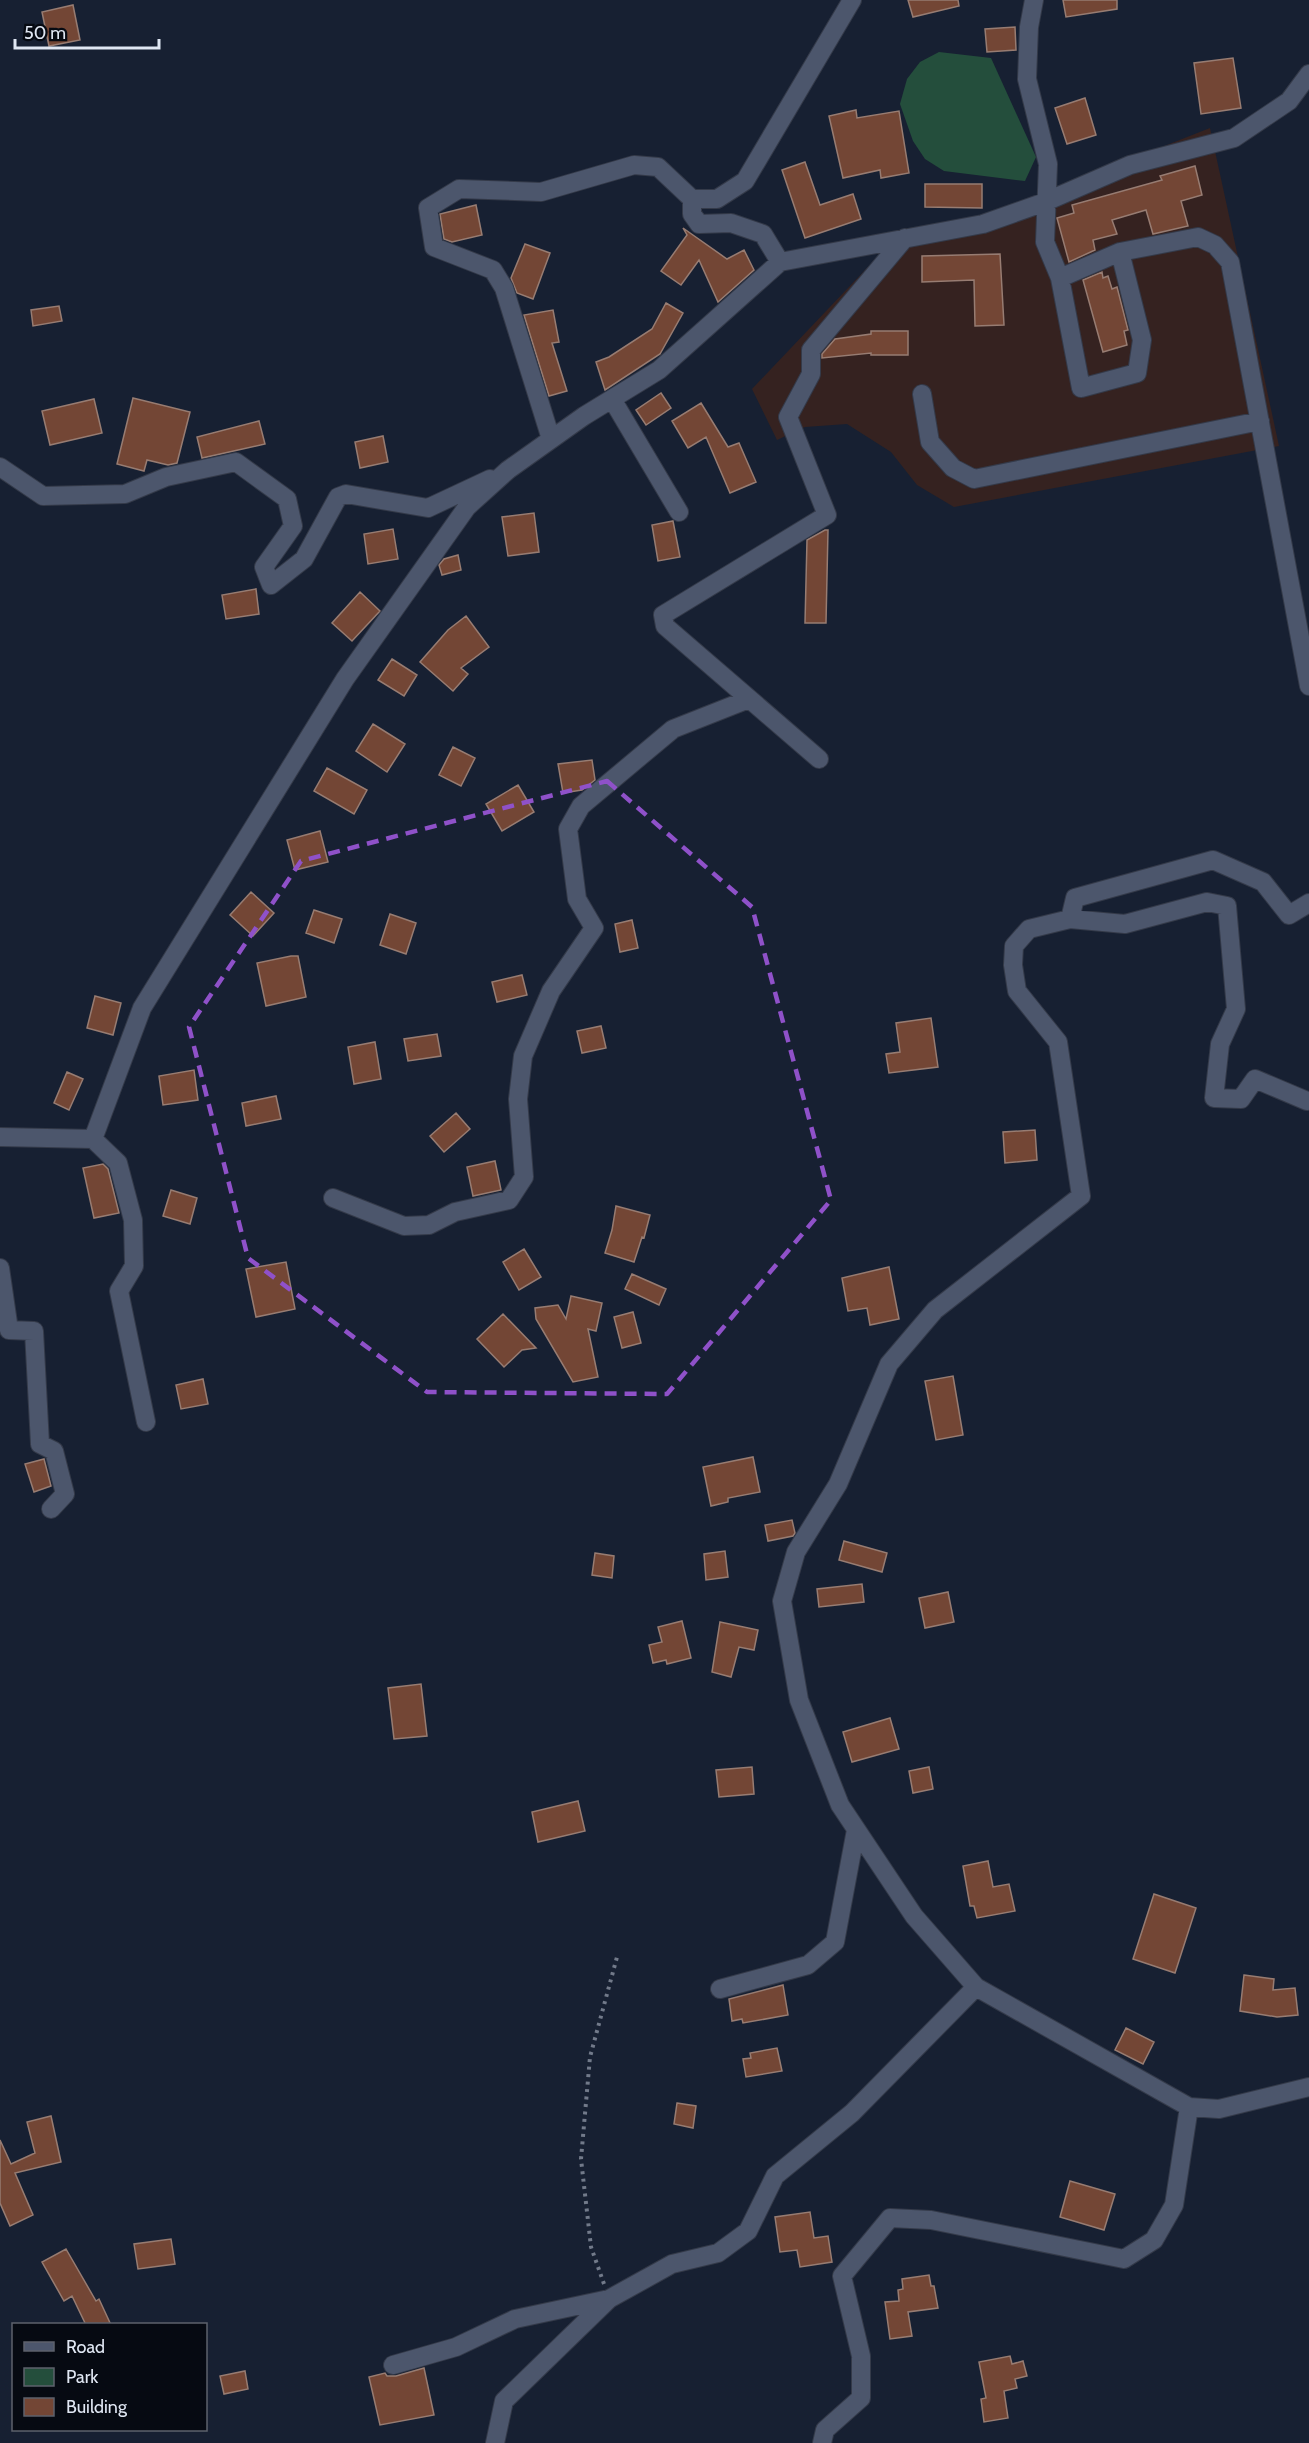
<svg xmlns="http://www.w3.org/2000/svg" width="1309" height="2443" viewBox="0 0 1309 2443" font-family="Cabin,sans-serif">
<rect width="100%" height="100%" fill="#172032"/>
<!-- industrial -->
<path fill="#352220" d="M1210 128 1279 446 954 507 917 485 891 452 847 424 805 427 777 440 752 389 904 229 987 216Z"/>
<!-- green -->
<path fill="#244e3c" d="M939 52 991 58 1036 157 1025 181 944 171 925 159 913 141 900 104 907 79 920 62Z"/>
<!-- building -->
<path fill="#734635" stroke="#977c72" stroke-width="1.5" d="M908 0H958L959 6 913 17Z
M1063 0H1117V9L1066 17Z
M73 5 80 40 49 46 42 12Z
M1015 27 1016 50 987 52 985 29Z
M1233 58 1241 108 1201 114 1194 63Z
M1085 98 1096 135 1067 144 1055 108Z
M856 110 857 118 899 111 909 173 881 178 880 170 843 178 829 116Z
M805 162 820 205 853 194 861 219 805 238 782 170Z
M1195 166 1202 195 1181 201 1188 226 1153 234 1146 210 1112 220 1117 234 1093 240 1095 250 1069 262 1057 218 1074 213 1072 205 1162 180 1160 176Z
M925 184H982V208L925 207Z
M476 205 482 235 452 242 444 239 440 214Z
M683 228 727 259 744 250 754 270 718 302 699 260 681 285 661 271 687 235Z
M525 244 550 253 533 299 517 293 511 278Z
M1000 254 1004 325 975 326 974 280 922 282V256Z
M1102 272 1103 278 1108 276 1112 289 1117 287 1128 330 1124 331 1127 345 1103 352 1083 280Z
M666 303 683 313 660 354 605 390 596 362 609 357 652 329Z
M59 306 62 321 33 326 31 310Z
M553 310 559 342 552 343 567 391 549 396 524 315Z
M871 331H908V355H871V353L822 358V354L835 339 871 334Z
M661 393 671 408 646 425 636 410Z
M133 398 190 412 177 463 168 465 147 460 144 471 117 464Z
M94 399 102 433 50 445 42 411Z
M701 403 728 447 739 443 756 482 730 493 706 437 688 448 672 421Z
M259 421 265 444 202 458 197 437Z
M383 436 388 462 360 468 355 442Z
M534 513 539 552 508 556 502 517Z
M673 521 680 557 658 561 652 525Z
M393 529 398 559 368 564 364 534Z
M825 530H828L826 623H805L807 540Z
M458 555 461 570 442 575 439 565 444 559Z
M256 589 259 614 226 619 222 595Z
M360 592 380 611 352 641 332 623Z
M466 616 489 647 461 668 468 674 453 691 420 662 448 630Z
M392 659 417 675 404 696 378 680Z
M373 724 405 744 387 772 356 751Z
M453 747 475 758 461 786 439 775Z
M592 760 595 780 582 790 563 793 558 764Z
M327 768 367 790 354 814 314 791Z
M518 785 534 812 502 831 486 804Z
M320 831 328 862 295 870 287 840Z
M251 892 274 913 253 936 230 915Z
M314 910 342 919 334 943 306 933Z
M390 914 416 923 406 954 380 945Z
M632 920 638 948 620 952 615 924Z
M291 956H298L306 997 266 1006 257 963Z
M522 975 527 995 497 1002 492 982Z
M95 996 121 1003 113 1035 87 1028Z
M931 1018 938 1067 889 1073 886 1054 900 1052 896 1023Z
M601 1026 606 1048 582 1053 577 1031Z
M437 1034 441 1056 408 1061 404 1039Z
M375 1042 381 1079 354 1084 348 1047Z
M194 1070 198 1100 163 1105 159 1076Z
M67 1072 83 1079 69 1110 54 1103Z
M276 1096 281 1119 246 1126 242 1103Z
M456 1113 470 1129 444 1152 430 1136Z
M1035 1130 1037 1160 1005 1163 1003 1132Z
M495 1161 501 1190 473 1196 467 1167Z
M103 1164 108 1169 119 1213 94 1218 83 1168Z
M171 1190 197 1198 190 1224 163 1216Z
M616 1206 650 1215 644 1238 642 1237 634 1262 605 1253 612 1230Z
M524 1249 541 1277 519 1290 503 1262Z
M286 1262 295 1309 256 1317 246 1269Z
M889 1267 899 1319 870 1325 867 1308 848 1311 842 1278Z
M632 1274 666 1289 659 1305 625 1289Z
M571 1296 602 1303 596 1331 588 1329 598 1377 573 1382 536 1319 535 1308 558 1305 566 1319Z
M633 1312 641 1343 622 1348 614 1317Z
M503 1314 536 1348 522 1350 504 1367 477 1339Z
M953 1376 963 1435 936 1440 925 1381Z
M203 1379 208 1404 181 1409 176 1385Z
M753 1457 760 1492 728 1498V1502L711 1506 703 1467Z
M44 1459 51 1486 34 1492 25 1464Z
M792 1520 795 1533 793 1536 768 1541 765 1525Z
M844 1541 887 1553 882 1572 839 1560Z
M725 1551 728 1577 706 1580 704 1554Z
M595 1553 614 1556 612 1578 592 1575Z
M862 1584 864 1602 819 1607 817 1589Z
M948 1592 954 1622 925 1628 919 1598Z
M682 1621 691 1658 667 1664 666 1660 653 1663 649 1645 662 1642 658 1627Z
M720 1622 758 1630 754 1650 739 1647 731 1677 712 1672Z
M421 1684 427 1736 394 1739 388 1688Z
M890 1718 899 1749 852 1762 843 1732Z
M752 1767 754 1794 719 1797 716 1770Z
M929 1767 933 1789 913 1793 909 1771Z
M578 1801 585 1831 538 1842 532 1812Z
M988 1861 993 1887 1009 1884 1015 1911 977 1918 974 1906H970L963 1866Z
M1154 1894 1196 1908 1175 1973 1133 1959Z
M1244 1975 1274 1979 1273 1990 1295 1988 1298 2015 1277 2017 1240 2011Z
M783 1985 788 2015 743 2023 742 2019 732 2021 729 1999Z
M1126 2028 1154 2042 1143 2064 1115 2050Z
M777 2048 782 2071 746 2077 743 2059 751 2058 750 2053Z
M677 2103 696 2106 693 2128 674 2124Z
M51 2116 61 2162 15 2173 33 2215 10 2226 0 2203V2140L11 2164 35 2153 27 2122Z
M1070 2181 1115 2194 1104 2230 1060 2217Z
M810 2212 814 2238 828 2236 832 2262 800 2267 797 2250 780 2252 775 2217Z
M171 2239 175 2264 138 2269 134 2244Z
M66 2249 96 2301 99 2299 111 2325H86L72 2296 64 2301 42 2262Z
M929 2275 931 2286H934L938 2308 908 2312 912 2336 890 2339 885 2302 899 2301 898 2290 903 2289 902 2279Z
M1010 2356 1012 2364 1023 2361 1027 2376 1015 2379 1017 2388 1004 2391 1008 2418 984 2422 981 2399 986 2398 979 2362Z
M424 2368 434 2415 380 2425 369 2377 385 2373 387 2376H396Z
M245 2371 248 2389 224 2394 220 2376Z"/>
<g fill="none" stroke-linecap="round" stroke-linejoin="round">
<!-- minor casing -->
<g stroke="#343a49" stroke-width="20">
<path id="minor" d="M1034 0 1029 27 1027 79 1048 164 1045 242 1060 278 1081 388 1137 373 1142 340 1120 252 1060 278
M1120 252 1198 237 1215 245 1230 262 1309 686
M780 262 983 224 1045 202 1130 165 1234 138 1289 101 1309 74
M922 394 930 442 953 468 974 479 1260 421
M612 399 679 512
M551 439 504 288 493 270 434 247 428 208 459 189 541 192 634 165 658 167 692 199
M0 467 43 496 125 494 166 477 236 462 287 499 293 526 264 567 271 585 304 559 338 497 346 494 428 508 490 479
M819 759 665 626 663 615 827 515 788 417 811 374V350L905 238
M1070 919 1075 898 1213 860 1263 882 1289 915 1309 903
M1307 1101 1255 1079 1241 1099 1214 1098 1220 1044 1236 1009 1227 906 1207 902 1125 924 1070 919 1029 929 1014 946 1013 965 1017 991 1058 1042 1081 1196 935 1310 889 1364 838 1484 796 1552 782 1601 799 1700 840 1805 914 1916 976 1987 1189 2107 1219 2109 1309 2087
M0 1137 93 1139 118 1163 133 1220 134 1266 119 1291 146 1422
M93 1139 142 1008 345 679 467 507 508 470 584 416 659 370 780 262 763 234 731 223 699 224 692 214V199H717L745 181 852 0
M333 1198 404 1226 429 1225 455 1212 509 1200 524 1177 518 1099 523 1056 551 991 594 928 577 899 568 829 581 806 673 729 749 699
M0 1268 9 1330 34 1331 40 1444 54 1451 65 1494 51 1509
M720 1989 808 1965 835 1942 856 1830
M393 2365 456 2347 515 2319 609 2299
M495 2443 504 2401 609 2299 672 2264 718 2253 748 2231 775 2176 852 2113 976 1987
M822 2443 825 2430 861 2398V2356L842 2276 890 2218 931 2220 1124 2259 1154 2240 1174 2205 1189 2107"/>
</g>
<!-- path -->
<path stroke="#727a8a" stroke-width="4" stroke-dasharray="3 4.5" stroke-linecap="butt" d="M604 2284 591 2247 581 2159 590 2057 617 1957"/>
<!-- minor -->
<use href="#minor" stroke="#4c566c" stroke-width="18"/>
</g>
<!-- marked area -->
<path fill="none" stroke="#8f51c9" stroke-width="4.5" stroke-dasharray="12 8" stroke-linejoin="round" d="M607 781 752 907 831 1200 667 1394 427 1392 248 1258 189 1027 301 861Z"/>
<!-- legend -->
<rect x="12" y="2323" width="195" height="108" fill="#060a12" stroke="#5d626c" stroke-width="1.5"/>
<rect x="24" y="2342" width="30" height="9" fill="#4c566c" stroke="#5d626c" stroke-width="1.5"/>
<text x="66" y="2353" font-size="18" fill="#e0e7f3">Road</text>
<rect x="24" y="2368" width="30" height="18" fill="#244e3c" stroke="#5d626c" stroke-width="1.5"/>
<text x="66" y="2383" font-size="18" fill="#e0e7f3">Park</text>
<rect x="24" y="2398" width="30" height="18" fill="#734635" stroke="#5d626c" stroke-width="1.5"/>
<text x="66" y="2413" font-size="18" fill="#e0e7f3">Building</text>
<!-- scale -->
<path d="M15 39v9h144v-9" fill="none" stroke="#e0e7f3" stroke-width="3"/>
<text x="24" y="39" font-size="18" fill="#e0e7f3" stroke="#060a12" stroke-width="4.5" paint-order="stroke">50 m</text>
</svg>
